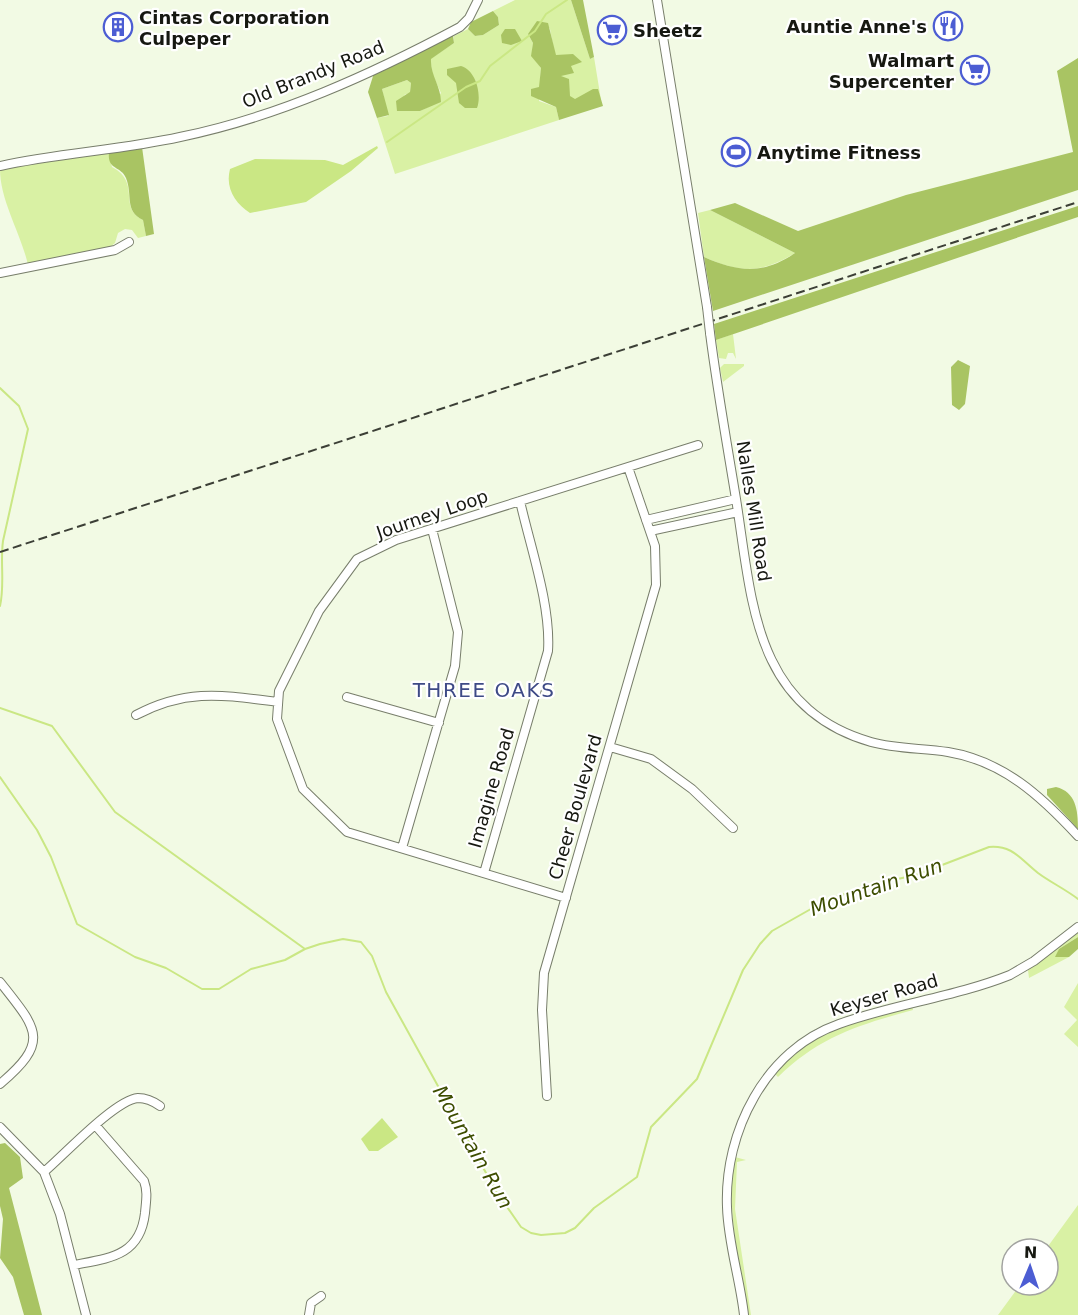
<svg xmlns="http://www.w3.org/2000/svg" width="1078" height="1315" viewBox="0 0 1078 1315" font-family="'DejaVu Sans',sans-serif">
<rect width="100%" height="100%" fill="#f2fae4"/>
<!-- green -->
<path fill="#d9f1a4" d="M515 0H571L590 59 594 57 601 100 596 92 581 101 571 100 559 79 550 29 547 25 528 34 533 43 532 56 541 68 539 101 556 107 559 120 395 174 377 118 388 116 382 89 407 80 411 83 410 93 404 95 420 111 428 107 441 93 430 69V59L454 43V36L468 29 475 36 483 35 499 25 498 17 493 11Z
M109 153 112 167C142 183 117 207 143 220L146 236 138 238 132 230 125 229 118 233 115 243 109 248 28 265C21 233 0 201 0 169Z
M710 210 795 253C761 274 740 273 704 257L698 213Z
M733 334 736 359 733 353H728L726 359 719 358 716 340Z
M724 364H744V366L723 382 720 368Z
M1078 933V937L1059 949 1057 957H1069L1029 978 1028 970Z
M1078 983V1047L1064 1034 1077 1020 1064 1007Z
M912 1006 913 1010C858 1025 819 1037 778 1077L774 1073 803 1045 836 1027Z
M735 1157 746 1160 737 1162 735 1209 751 1315H748C740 1260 725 1212 735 1157Z
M1078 1205V1315H998L1020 1285H1048L1046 1249Z"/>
<!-- forest -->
<path fill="#a9c463" d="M571 0H583L594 57 590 59Z
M493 11 498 17 499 25 483 35 475 36 468 29 471 22Z
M537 21 548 23 556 55 573 54 582 62 571 66 574 73 561 76 569 79 570 96 575 99 593 89H598L603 106 559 120 556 107 531 96V89L539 87 541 68 531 56 533 43 528 34Z
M505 29H515L522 41 511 45 502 43 501 35Z
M453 35 454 43 431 59C430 75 441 86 441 102L420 111H397L396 101 410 92 411 83 407 80 382 89 389 115 377 118 368 92 374 73Z
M1078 58V190L713 311 704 257C738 272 763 275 795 253L710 210 735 203 798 231 906 195 1073 152 1057 71Z
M461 66C476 70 482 95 477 108H465L459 103 456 83 447 75V69Z
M142 147 154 234 146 236 143 220C124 211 133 195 126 178 121 166 107 170 109 153Z
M1078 206V217L716 340 714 324Z
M958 360 970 366 965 404 959 410 952 405 951 367Z
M1056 787C1076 792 1078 810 1078 829L1047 795V789Z
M1078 937V949L1069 957H1055L1059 949Z
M5 1143 20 1157 23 1178 9 1188 42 1315H24L13 1277 0 1258 3 1219 0 1206V1144Z"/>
<!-- water -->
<path fill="#cae784" d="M377 146 378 148 351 171 306 202 250 213C235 203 225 188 230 169L255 159 325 160 343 165Z
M382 1118 398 1137 378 1151H369L361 1139Z"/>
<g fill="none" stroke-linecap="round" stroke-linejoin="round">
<!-- stream -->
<path stroke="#cae784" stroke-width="2" d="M387 142 466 87 480 81 490 66 535 31 546 14 567 0
M0 388 19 406 28 429 3 541C0 563 5 584 0 606
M0 708 52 726 115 812 305 949
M0 777 37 830 51 857 77 924 135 957 166 968 202 989H219L251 969 285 960 305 949 320 944 343 939 361 942 372 956 386 992 496 1191 521 1227 531 1233 541 1235 565 1233 575 1228 594 1208 637 1177 651 1127 697 1079 743 970 760 944 772 931 825 901 870 885 916 875 989 847C1013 845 1020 859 1038 873 1050 882 1065 889 1078 899"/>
<!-- minor casing -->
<g stroke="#787e6b" stroke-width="10">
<path id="minor" d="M657 0 707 307
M0 166C59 153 121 150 180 137 278 117 372 74 460 27L469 18 478 0
M0 273 115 250 129 242
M710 333C717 388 727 444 736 499 752 599 753 708 871 742 896 749 922 748 948 752 1003 761 1041 796 1078 836
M646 520 736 499
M650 531 738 512
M347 697 439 723
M136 715C187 688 223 695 278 702
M610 747 651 759 692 789 733 828
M402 848 455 666 458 632 432 529
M484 873 548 651C551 605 530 546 520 501
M566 898 347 832 303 789 277 719 279 691 319 611 357 559 396 540 698 445
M0 982C37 1029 51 1041 0 1084
M547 1096 542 1010 544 973 656 585 655 546 628 467
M0 1127 44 1172 60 1214 86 1315
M44 1172C64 1155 115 1100 138 1098 147 1098 153 1101 160 1106
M74 1265C110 1258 140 1256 145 1213 146 1201 148 1192 144 1181L96 1126
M309 1315 311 1303 321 1296
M744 1315C740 1279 728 1243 727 1207 724 1132 765 1050 839 1024 894 1004 955 997 1010 975L1034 961 1078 927"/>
</g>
<!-- minor -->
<use href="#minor" stroke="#fff" stroke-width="8"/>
<!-- rail -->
<path stroke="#3c3f36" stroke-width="2" stroke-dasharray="9 4.5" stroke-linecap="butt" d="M0 552 1078 202"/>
<!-- minor-bridge casing -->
<g stroke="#787e6b" stroke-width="10" stroke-linecap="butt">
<path id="minor-bridge" d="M707 307 710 333"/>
</g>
<!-- minor-bridge -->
<use href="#minor-bridge" stroke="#fff" stroke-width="8"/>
</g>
<!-- icons -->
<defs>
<g id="restaurant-ring" transform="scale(1.5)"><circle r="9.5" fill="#fff" stroke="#4c5dd3" stroke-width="1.5"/><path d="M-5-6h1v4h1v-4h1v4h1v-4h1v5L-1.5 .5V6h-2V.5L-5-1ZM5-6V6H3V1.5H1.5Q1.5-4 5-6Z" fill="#4c5dd3"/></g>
<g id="building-ring" transform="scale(1.5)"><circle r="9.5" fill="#fff" stroke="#4c5dd3" stroke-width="1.5"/><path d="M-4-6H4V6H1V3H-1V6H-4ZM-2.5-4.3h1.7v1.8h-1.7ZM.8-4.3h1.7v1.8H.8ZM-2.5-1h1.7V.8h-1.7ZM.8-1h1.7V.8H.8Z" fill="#4c5dd3"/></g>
<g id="supermarket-ring" transform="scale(1.5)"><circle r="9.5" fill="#fff" stroke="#4c5dd3" stroke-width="1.5"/><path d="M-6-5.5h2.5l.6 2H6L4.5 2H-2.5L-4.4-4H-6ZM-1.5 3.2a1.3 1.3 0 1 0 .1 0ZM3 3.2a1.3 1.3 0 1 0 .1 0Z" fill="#4c5dd3"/></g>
<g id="stadium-ring" transform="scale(1.5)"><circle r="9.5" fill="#fff" stroke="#4c5dd3" stroke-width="1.5"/><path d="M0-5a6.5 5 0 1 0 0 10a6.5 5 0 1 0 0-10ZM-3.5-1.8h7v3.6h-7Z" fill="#4c5dd3"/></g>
</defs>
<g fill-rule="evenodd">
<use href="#restaurant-ring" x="948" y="26"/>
<use href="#building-ring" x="118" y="27"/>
<use href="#supermarket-ring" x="612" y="30"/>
<use href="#supermarket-ring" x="975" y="70"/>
<use href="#stadium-ring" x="736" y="152"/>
</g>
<g text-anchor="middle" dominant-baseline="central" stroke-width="4.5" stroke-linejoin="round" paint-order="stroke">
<!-- poi labels -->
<g font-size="18" font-weight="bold" fill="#161811" stroke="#fff" text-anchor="start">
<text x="139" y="17">Cintas Corporation<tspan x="139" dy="21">Culpeper</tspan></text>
<text x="927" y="26" text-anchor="end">Auntie Anne's</text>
<text x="633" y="30">Sheetz</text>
<text x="954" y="60" text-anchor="end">Walmart<tspan x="954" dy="21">Supercenter</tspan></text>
<text x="757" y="152">Anytime Fitness</text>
</g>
<!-- street labels -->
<g font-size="18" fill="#161811" stroke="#fff">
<text transform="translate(313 74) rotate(-22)">Old Brandy Road</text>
<text transform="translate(754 511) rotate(81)">Nalles Mill Road</text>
<text transform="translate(432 514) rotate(-19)">Journey Loop</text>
<text transform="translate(491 788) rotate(-74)">Imagine Road</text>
<text transform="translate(575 807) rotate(-74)">Cheer Boulevard</text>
<text transform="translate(884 995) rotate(-16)">Keyser Road</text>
</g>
<!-- neighbourhood labels -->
<g font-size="20" letter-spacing="1.5" fill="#3e4a86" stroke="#fff">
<text x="484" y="690">THREE OAKS</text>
</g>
<!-- water labels -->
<g font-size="20" font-style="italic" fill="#3d4d01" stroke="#fff">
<text transform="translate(876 887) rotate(-19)">Mountain Run</text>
<text transform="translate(473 1147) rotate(60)">Mountain Run</text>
</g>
</g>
<!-- north arrow -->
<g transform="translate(1030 1267) rotate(2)"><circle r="28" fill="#ffffff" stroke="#a2a3a0" stroke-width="1.5"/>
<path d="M0-4.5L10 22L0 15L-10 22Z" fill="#4c5dd3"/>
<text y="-9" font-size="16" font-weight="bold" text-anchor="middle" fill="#161811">N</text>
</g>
</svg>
